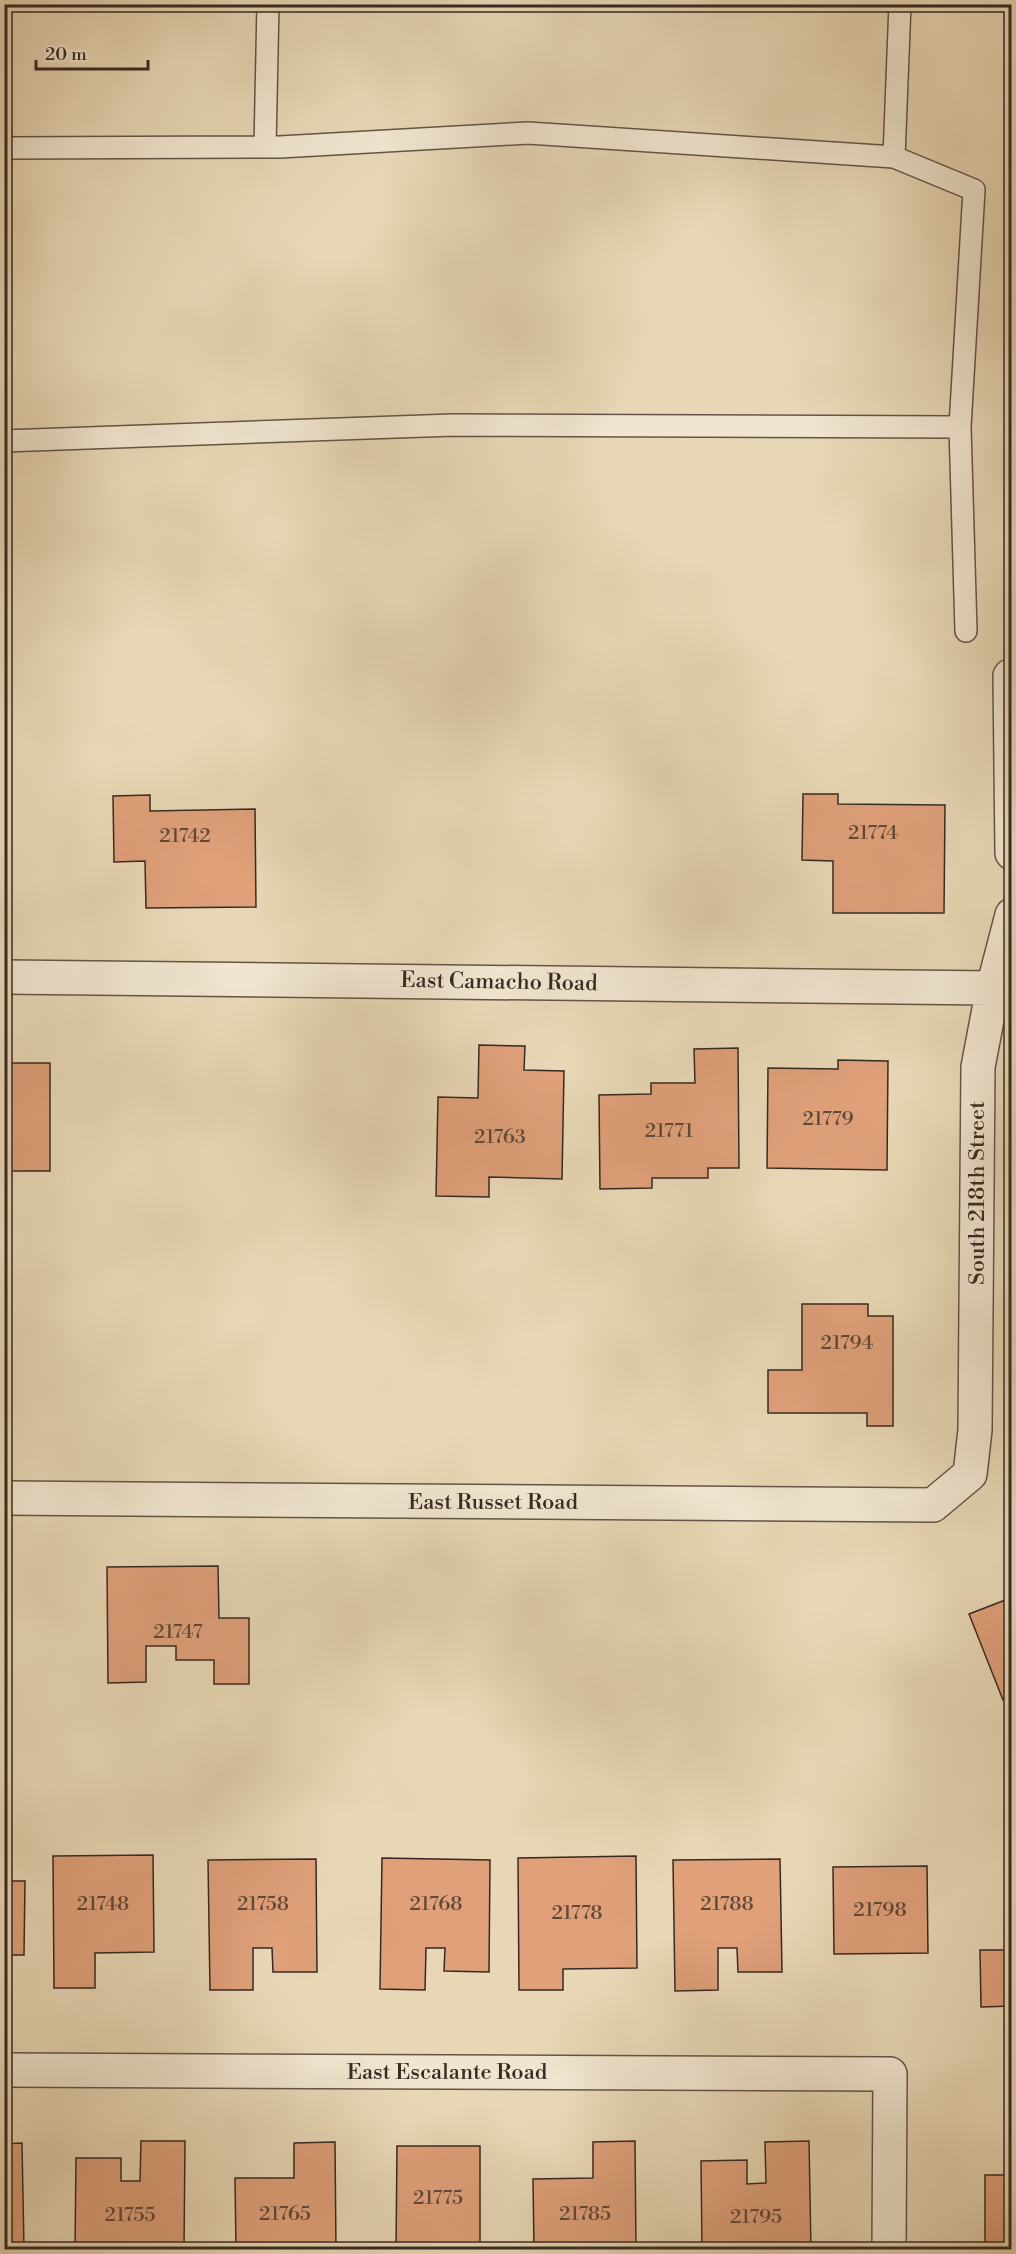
<svg xmlns="http://www.w3.org/2000/svg" width="1016" height="2254" viewBox="0 0 1016 2254" font-family="'Libre Bodoni',serif">
<rect width="100%" height="100%" fill="#e8d7b5"/>
<filter id="stains"><feTurbulence type="fractalNoise" baseFrequency=".00333" numOctaves="4"/><feColorMatrix values="0 0 0 0 .2 0 0 0 0 .09 0 0 0 0 .02 0 0 0 .5 -.17"/></filter>
<radialGradient id="worn" r=".72"><stop offset=".6" stop-color="#630" stop-opacity="0"/><stop offset="1" stop-color="#630" stop-opacity=".3"/></radialGradient>
<!-- building -->
<path fill="#dfa07a" stroke="#362a22" stroke-width="1.5" d="M803 794H838V804L945 805 944 913H833V861L802 860Z
M150 795V811L255 809 256 907 146 908 145 861 114 862 113 796Z
M4 1042H10V1063H50V1171H4Z
M479 1045 525 1046 524 1070 564 1071 562 1179 489 1177V1197L436 1196 438 1097 478 1098Z
M738 1048 739 1168H708V1178H652V1188L600 1189 599 1095 651 1094V1083H695L694 1049Z
M838 1060 888 1061 887 1170 767 1168 768 1068 838 1069Z
M802 1304H868V1316H893V1426H867V1413H768V1370H802Z
M218 1566 219 1618H249V1684H214V1660H176V1646H146V1682L108 1683 107 1567Z
M1008 1599 1012 1605V1696L1003 1700 969 1614Z
M153 1855 154 1952 95 1953V1988H54L53 1856Z
M636 1856 637 1968 563 1969V1990H519L518 1858Z
M382 1858 490 1860 489 1972 444 1971 445 1948H426L425 1990 380 1989Z
M316 1859 317 1972H273L272 1948H253V1990H210L208 1860Z
M780 1859 782 1972H738L737 1948H718V1990L675 1991 673 1860Z
M927 1866 928 1953 834 1954 833 1867Z
M4 1881H25L24 1955H4Z
M980 1950H1012V2006L981 2007Z
M141 2141H185L184 2250H75L76 2158H121V2181H140Z
M635 2141 636 2250H534L533 2179 593 2178V2142Z
M809 2141 811 2250H702L701 2161 747 2160V2184L766 2183 765 2142Z
M335 2142 336 2250H236L235 2178H294V2143Z
M22 2143 24 2250H4V2144Z
M397 2146H480V2250H396Z
M985 2175H1012V2250H963V2247H985Z"/>
<g fill="none" stroke-linecap="round" stroke-linejoin="round">
<!-- lane casing -->
<g stroke="#625547" stroke-width="24">
<path id="lane" d="M900 4 894 157 974 190 960 427 966 631
M265 147 268 4
M4 148 280 147 528 133 894 157
M4 441 453 425 960 427"/>
</g>
<!-- street casing -->
<g stroke="#625547" stroke-width="36">
<path id="street" d="M1010 676 1012 853
M4 977 993 988
M4 1498 933 1505 970 1474 975 1430 978 1067 993 988 1012 915
M4 2070 890 2074 889 2250"/>
</g>
<!-- lane -->
<use href="#lane" stroke="#f0e5cf" stroke-width="21"/>
<!-- street -->
<use href="#street" stroke="#f0e5cf" stroke-width="33"/>
</g>
<g text-anchor="middle" dominant-baseline="central" stroke-width="5" stroke-linejoin="round" paint-order="stroke">
<!-- number labels -->
<g font-size="20" fill="#604838">
<text x="873" y="833">21774</text>
<text x="185" y="836">21742</text>
<text x="828" y="1119">21779</text>
<text x="669" y="1131">21771</text>
<text x="500" y="1137">21763</text>
<text x="847" y="1343">21794</text>
<text x="178" y="1632">21747</text>
<text x="103" y="1904">21748</text>
<text x="263" y="1904">21758</text>
<text x="436" y="1904">21768</text>
<text x="727" y="1904">21788</text>
<text x="880" y="1910">21798</text>
<text x="577" y="1913">21778</text>
<text x="438" y="2198">21775</text>
<text x="285" y="2214">21765</text>
<text x="585" y="2214">21785</text>
<text x="130" y="2215">21755</text>
<text x="756" y="2217">21795</text>
</g>
<!-- street labels -->
<g font-size="22" fill="#362a22" stroke="#f0e5cf">
<text transform="translate(499 982) rotate(1)">East Camacho Road</text>
<text transform="translate(977 1193) rotate(-90)">South 218th Street</text>
<text x="493" y="1502">East Russet Road</text>
<text x="447" y="2072">East Escalante Road</text>
</g>
</g>
<!-- margin -->
<rect width="1016" height="2254" fill="none" stroke="#e8d7b5" stroke-width="24"/>
<rect x="6" y="6" width="1004" height="2242" fill="none" stroke="#362a22" stroke-width="3"/>
<rect x="12" y="12" width="992" height="2230" fill="none" stroke="#362a22" stroke-width="1.5"/>
<!-- scale -->
<path d="M36 60v9h112v-9" fill="none" stroke="#362a22" stroke-width="3"/>
<text x="45" y="60" font-size="18" fill="#362a22" stroke="#f0e5cf" stroke-width="4.5" paint-order="stroke">20 m</text>
<rect width="100%" height="100%" filter="url(#stains)"/>
<rect width="100%" height="100%" fill="url(#worn)"/>
</svg>
